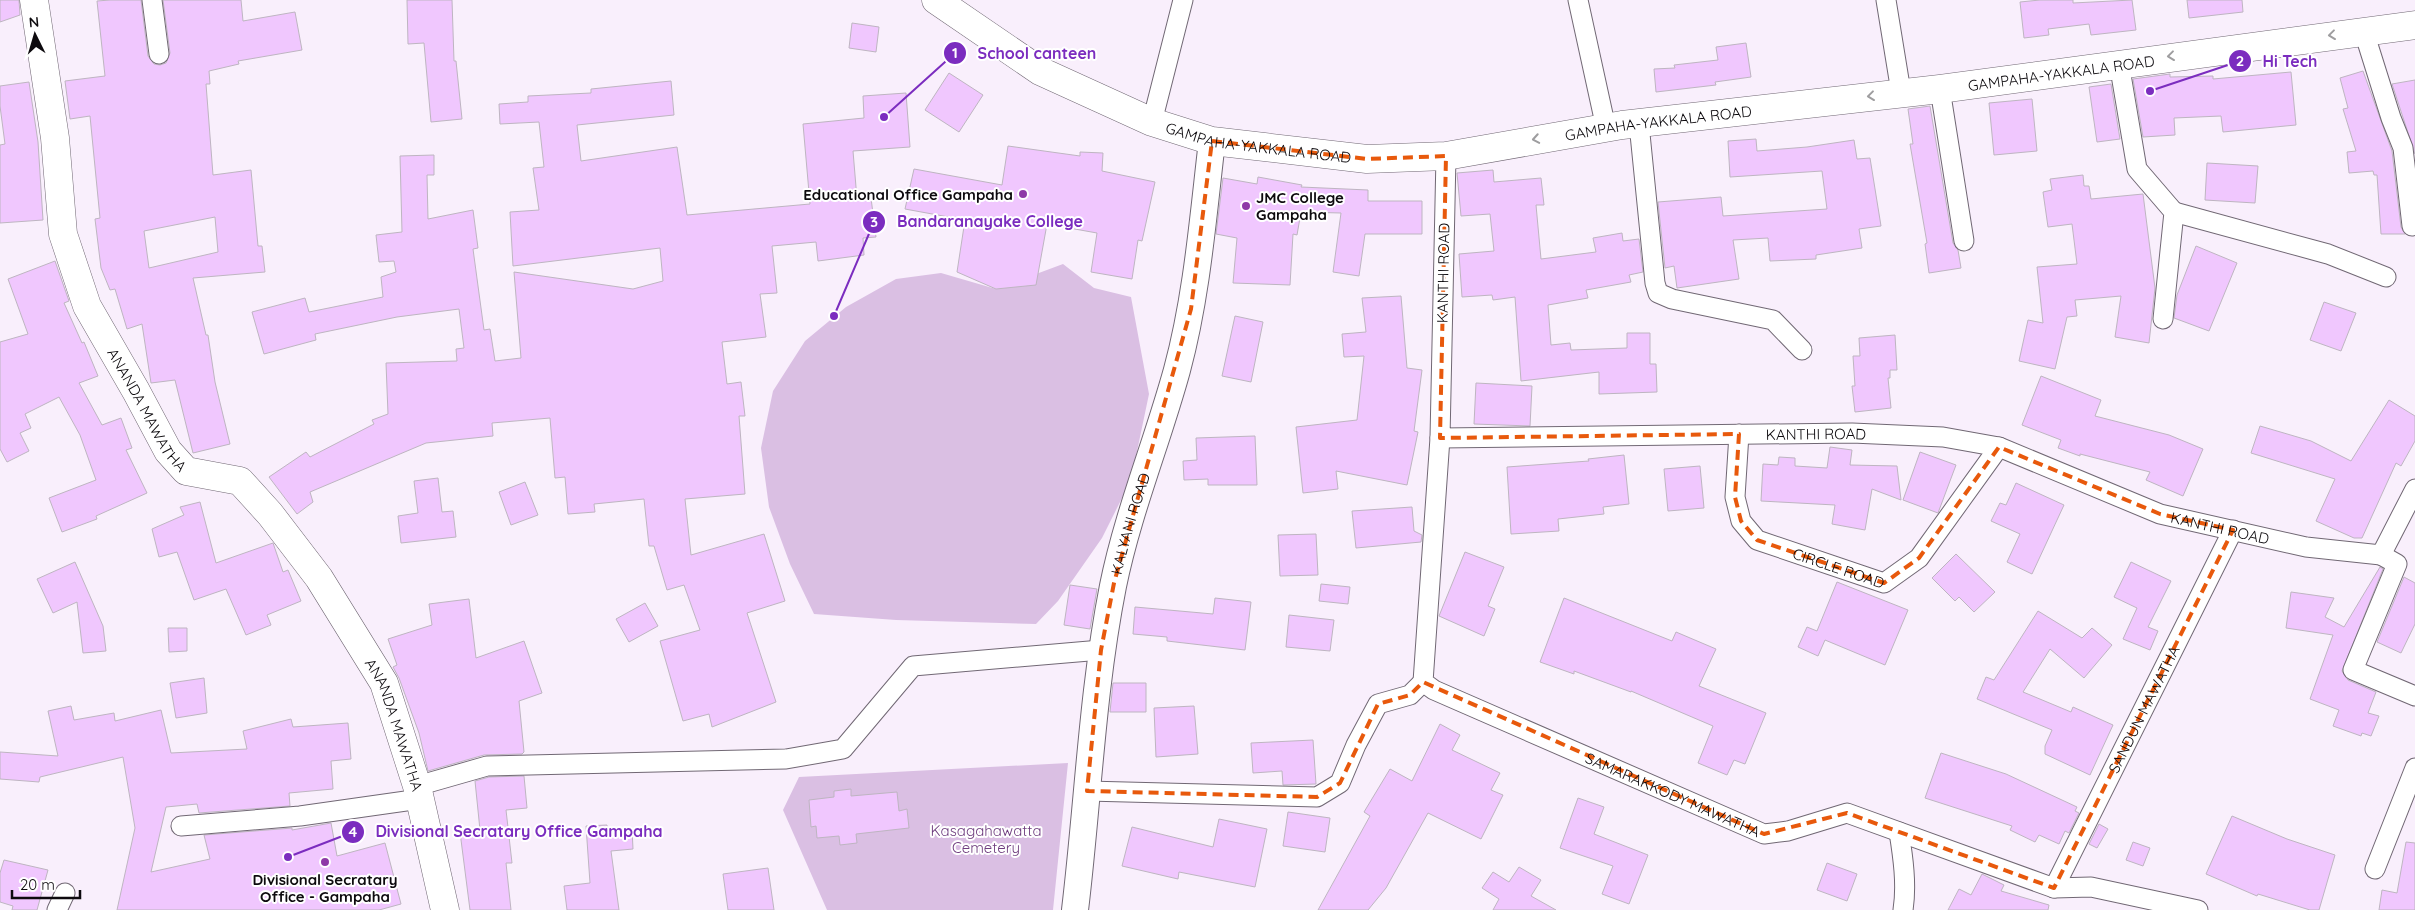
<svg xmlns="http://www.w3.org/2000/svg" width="2415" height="910" viewBox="0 0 2415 910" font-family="Quicksand,sans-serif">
<rect width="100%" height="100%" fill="#f9effc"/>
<!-- green -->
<path fill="#dabfe3" d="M1063 264 1094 288 1131 297 1149 394 1131 480 1102 538 1058 601 1036 624 896 620 814 614 790 564 769 507 761 448 773 391 805 341 846 307 896 279 941 273 996 289Z
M1068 763 1053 910H827L783 810 799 777Z"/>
<!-- building -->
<path fill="#f0c7fe" stroke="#beb5c1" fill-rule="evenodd" d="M0 0H19L20 15 0 22Z
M110 0H141L148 56 154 64 160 65 166 63 170 53 163 0H241L243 21 295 12 302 50 238 61 239 64 209 71 210 84H206L213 175 251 170 258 246H262L265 272 193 278 206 335H208L215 382 230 444 193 453 175 380 151 383 142 324 127 329 115 289 110 290 101 268 95 219 100 218 90 116 70 119 65 81 105 76 97 1ZM215 217 218 252 149 268 144 231Z
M407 0H452L454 61H456L462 119 431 122 424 43 408 44Z
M2040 0H2073V3L2132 0 2136 30 2091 35 2089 24 2048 29 2049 35 2024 38 2020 2Z
M2187 0H2242L2243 12 2189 18Z
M852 23 879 27 876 52 849 48Z
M1746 43 1751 77 1715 82 1716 85 1656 92 1654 69 1675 68 1674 65 1718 60 1716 47Z
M2363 71 2392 151 2401 227 2405 234H2381L2377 175H2374L2373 171 2349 173 2347 152 2356 151 2343 109 2348 108 2340 78Z
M2291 72 2296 125 2223 132 2221 116 2174 118 2175 135 2143 137 2133 79 2170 74V77L2213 76V79Z
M949 73 983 95 959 132 925 110Z
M2415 80V154L2392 84Z
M671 81 674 115 577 125 581 161 677 147 687 215 810 204 803 124 864 118 863 96 906 93 910 147 853 151 857 199 871 198 876 237 863 238 864 255 818 261 816 242 772 246 777 293 760 294 766 337 722 342 727 384 741 382 745 416H739L745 494 685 499 691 555 764 534 785 601 747 613 776 702 712 727 709 714 683 721 660 641 700 630 684 585 667 590 654 546H649L644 499 594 504 595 512 568 514 565 477 555 478 550 418 492 423 493 436 426 443 310 492 313 502 297 514 269 477 306 452 310 457 374 424 372 420 388 414 386 363 457 361 456 349 464 348 459 309 397 317 315 334 316 340 264 354 252 312 305 298 309 312 383 297 381 277 396 272 394 261 379 262 376 235 402 232 400 156 434 155V175H427L428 219 473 210 478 248 473 249 484 330 490 329 495 361 521 358 514 272 633 289 663 281 660 248 513 266 510 212 539 210 533 168 544 167 539 122 500 124 499 104 528 102V96L591 93V89Z
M29 82 38 142 43 220 0 223V145L5 144 0 106V86Z
M2111 84 2120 139 2097 142 2089 87Z
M2032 99 2037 151 1994 155 1989 103Z
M1930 106 1953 243 1958 250 1961 268 1929 273 1925 244 1927 243 1910 144H1913L1908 109Z
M1756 139 1757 151 1807 147 1854 140 1857 159 1870 158 1881 226 1859 229 1862 248 1816 255V259L1770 261 1768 238 1733 240 1739 279 1677 288 1674 266 1665 268 1658 202 1721 197 1723 216 1827 209 1822 171 1730 177 1728 141Z
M1008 146 1080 156V152L1103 153 1102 171 1155 182 1142 241 1138 240 1132 279 1091 272 1097 233 1047 224 1036 285 996 289 957 272 965 220 905 209 914 169 1002 185Z
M2207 163 2258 166 2255 203 2205 200Z
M1493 170 1494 182 1541 178 1544 205H1536L1541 259 1596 252 1593 238 1622 233 1623 241 1639 239 1643 272 1629 275 1631 282 1586 290 1588 298 1548 305 1551 345 1570 343 1571 350 1627 348V333H1650V364H1656L1657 392 1599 394V372L1521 381 1515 297 1493 300 1492 295 1462 297 1459 254 1494 251 1490 214 1461 216 1457 173Z
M2083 175 2084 186H2089L2091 199 2143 194 2155 288 2149 343 2115 337 2121 296 2075 300 2077 316 2067 317 2055 369 2019 361 2028 320 2043 323 2037 267 2077 264 2072 224 2048 227 2043 192 2052 190 2050 179Z
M1258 177 1302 185 1301 187 1368 190V201H1422V234H1365L1359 276 1333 272 1341 213 1301 212 1297 235 1293 234 1290 285 1233 283 1237 238 1216 234 1223 178 1257 184Z
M2196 246 2237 263 2209 331 2174 318 2177 295Z
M55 261 69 301 64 303 82 343 84 342 98 376 79 383 102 425 121 418 132 448 126 450 147 493 96 516 97 519 62 532 49 498 96 480 80 435 59 397 25 414 31 428 20 433 29 451 7 462 0 449V342L28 334 8 279Z
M1401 296 1407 368 1422 370 1414 431 1418 432 1407 485 1336 471 1338 489 1303 493 1296 427 1357 420 1364 356 1344 357 1342 334 1366 332 1362 298Z
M2324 302 2356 313 2341 351 2310 340Z
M1235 316 1263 322 1251 382 1222 376Z
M1895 335 1897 370H1890V378H1888L1891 408 1855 412 1852 386H1855L1853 356H1860L1859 338Z
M2041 376 2101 400 2095 416 2169 435 2203 449 2183 496 2146 480 2150 472 2080 454V456L2058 448 2061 440 2022 425Z
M1476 383 1532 386 1530 426 1474 424Z
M2389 400 2415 416V441L2401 466 2396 463 2362 538H2354L2316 521 2335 479 2251 453 2260 426 2311 441 2351 461Z
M1255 436 1257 485H1208V479L1184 480 1183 461 1197 460 1196 438Z
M1830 447 1852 450 1850 465 1897 466 1901 500 1872 489 1865 530 1832 524 1835 505 1761 501 1763 464 1778 465 1779 457 1795 458V466L1827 468Z
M1920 452 1956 465 1938 513 1903 500Z
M1624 455 1629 504 1603 507 1604 514 1558 519 1559 531 1511 534 1507 467 1589 461 1588 459Z
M1700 466 1704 508 1668 511 1664 469Z
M438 478 442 512 453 511 456 537 401 543 398 516 418 513 414 481Z
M525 482 538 515 511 525 499 492Z
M2016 483 2064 505 2032 574 2007 562 2020 534 1991 521 2000 503 2006 505Z
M200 502 216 563 273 543 283 572 288 570 301 601 267 615 271 625 246 635 226 589 194 600 177 552 159 557 152 529 184 515 180 507Z
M1412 507 1414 531 1422 535 1421 542 1356 548 1352 511Z
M1316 534 1318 575 1280 576 1278 535Z
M1465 552 1504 567 1488 606 1495 609 1484 636 1439 616Z
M1956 554 1995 592 1974 612 1959 597 1955 601 1932 578Z
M75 562 103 626 106 651 83 653 77 602 53 613 37 579Z
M2131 562 2171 581 2148 627 2158 631 2150 650 2123 639 2137 608 2114 597Z
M2380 567 2383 569 2342 671 2348 680 2376 692 2368 713 2379 716 2371 736 2362 733 2361 736 2333 726 2339 710 2310 699 2333 635 2286 628 2291 592 2334 598 2325 617 2344 627Z
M2404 577 2415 583V624L2401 653 2377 642Z
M1837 582 1908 610 1885 665 1825 640 1818 656 1798 647 1807 627 1817 631Z
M1321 584 1350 587 1348 604 1319 601Z
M1070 585 1097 589 1090 629 1064 625Z
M1215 598 1251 602 1245 650 1167 641V637L1133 634 1135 607 1213 614Z
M1564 598 1672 641 1676 632 1716 649 1699 686 1766 713 1745 764 1734 760 1727 775 1698 763 1713 726 1631 691V692L1574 671V674L1540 662Z
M469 599 476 658 524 641 542 693 519 701 524 752 522 754 484 755 428 771 419 733 399 678 393 667 397 665 388 639 432 625 429 604Z
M645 603 658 626 629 642 616 619Z
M2038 611 2082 638 2092 628 2112 645 2084 678 2050 649 2023 692 2071 712 2073 707 2113 725 2090 775 2045 754V746L2052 730 1977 699 1986 677 1994 680Z
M1289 615 1334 620 1330 651 1286 647Z
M168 628H187V651L169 652Z
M204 678 207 713 176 718 170 683Z
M1113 683H1146V712H1110Z
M71 706 74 720 114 713 115 721 161 710 171 753 247 749 243 731 291 719 293 727 348 723 351 759 331 761 333 789 289 793 290 806 199 813 197 804 166 807 151 872 210 859 204 835 292 828V830L331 823 337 856 385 843 401 904 379 910H117L135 828 123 757 40 777 39 782 0 779V752L58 756 48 711Z
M1194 706 1198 754 1156 757 1154 708Z
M1440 724 1460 735 1452 750 1500 773 1491 790 1503 795 1481 839 1428 813 1386 888 1368 910H1318L1370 816 1364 812 1390 769 1412 781Z
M1313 740 1316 784 1283 785 1282 771 1253 773 1251 743Z
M1941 753 2006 774 2077 807 2075 811 2079 813 2069 833 2065 831 2059 844 2039 835 2035 842 2010 830 2012 826 1925 798Z
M524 776 527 808 506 810 512 863H506L511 910H470L460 832 480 830 475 781 489 777Z
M851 789V796L897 792 899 811 907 809 909 828 856 834 857 843 840 845 839 836 817 838 816 826 811 827 809 800 834 797V791Z
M1578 798 1604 807 1594 834 1648 855 1629 904 1602 894 1613 866 1560 848Z
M1288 812 1330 818 1325 852 1283 846Z
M2232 816 2287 839 2335 855 2319 910H2310L2258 894 2257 896 2206 874Z
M1219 819 1267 829 1255 887 1179 872 1178 879 1122 866 1132 827 1213 847Z
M2099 824 2108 829 2097 848 2089 844Z
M607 825V830L632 829 633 849 611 851 619 910H567L564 886 590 883 586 826Z
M2133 842 2150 848 2143 866 2126 860Z
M2406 842 2415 843V910H2379L2382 890 2397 893Z
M4 860 48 870 37 910H12L13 906 0 902V873Z
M1827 863 1857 874 1847 901 1817 890Z
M1519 867 1541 880 1531 896 1556 910H1493L1499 899 1482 888 1493 872 1509 882Z
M768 868 774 910H728L723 874Z
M1982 874 2004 885 2001 891 2049 905 2048 910H1948L1959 889 1971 895Z"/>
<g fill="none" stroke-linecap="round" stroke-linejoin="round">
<!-- street casing -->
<g stroke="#716874" stroke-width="21">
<g id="street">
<path d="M152 0 159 54"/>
<path d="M1578 0 1606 128"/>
<path d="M1886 0 1901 92"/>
<path d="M2364 32 2391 118 2403 148 2412 226"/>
<path d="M2119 63 2137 169 2174 212 2163 319"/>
<path d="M1940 89 1964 241"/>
<path d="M1152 122 1183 0"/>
<path d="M1639 124 1655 283 1658 293 1672 299 1773 320 1802 350"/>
<path id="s1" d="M1446 156 1440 438 1852 433 1943 437 1999 447 2160 514 2306 547 2381 555 2415 489"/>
<path d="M2174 212 2328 254 2386 277"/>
<path id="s2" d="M1739 434 1735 497 1741 521 1757 540 1884 583 1919 558 1999 447"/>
<path id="s3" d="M1440 438 1423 682 1434 690 1764 834 1788 831 1847 813 2054 888 2091 887 2198 910"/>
<path d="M2381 555 2397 564 2353 670 2415 696"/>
<path d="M417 786 487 766 786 759 843 749 913 666 1101 650"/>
<path d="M1087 791 1317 797 1340 783 1356 745 1378 704 1410 695 1423 682"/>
<path d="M181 826 300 816 420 799"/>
<path d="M1899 832C1903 857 1907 885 1903 910"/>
<path d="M2375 869 2415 768"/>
<path id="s4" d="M2054 888 2233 530"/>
<path d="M57 910 65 893"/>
</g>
</g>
<!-- secondary casing -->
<g stroke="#716874" stroke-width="28">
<g id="secondary">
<path id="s5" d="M1075 910C1088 802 1092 692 1113 586 1128 512 1157 443 1177 370 1197 296 1203 217 1212 141"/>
</g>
</g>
<!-- primary casing -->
<g stroke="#716874" stroke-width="29">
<g id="primary">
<path id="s6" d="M34 0 55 138 63 234 87 306 136 391 168 451 186 471 240 481 270 514 319 578 384 683 417 786 445 910"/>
</g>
</g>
<!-- highway casing -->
<g stroke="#716874" stroke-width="29">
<g id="highway">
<path id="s7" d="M936 0 1040 71 1152 122 1212 141 1367 159 1446 156 1622 125 1940 89 2415 25"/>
</g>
</g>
<!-- street -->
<use href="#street" stroke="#fff" stroke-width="19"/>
<!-- secondary -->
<use href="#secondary" stroke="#fff" stroke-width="26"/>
<!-- primary -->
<use href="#primary" stroke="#fff" stroke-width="28"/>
<!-- highway -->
<use href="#highway" stroke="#fff" stroke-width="28"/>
</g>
<!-- one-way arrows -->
<defs><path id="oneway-chevron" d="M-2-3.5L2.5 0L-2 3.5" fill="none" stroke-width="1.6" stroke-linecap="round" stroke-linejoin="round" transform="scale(1.25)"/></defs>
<g stroke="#9e9d9f">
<use href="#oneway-chevron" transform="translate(2332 35) rotate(173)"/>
<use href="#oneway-chevron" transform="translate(2171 56) rotate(173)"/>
<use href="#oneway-chevron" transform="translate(1871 96) rotate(173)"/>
<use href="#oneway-chevron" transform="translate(1536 139) rotate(170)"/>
</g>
<!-- marked area -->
<path fill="none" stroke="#e8590c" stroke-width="4" stroke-dasharray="10 6" stroke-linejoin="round" d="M1212 141 1367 159 1446 156 1440 438 1739 434 1735 497 1741 521 1757 540 1884 583 1919 558 1999 447 2160 514 2233 530 2054 888 1847 813 1764 834 1423 682 1410 695 1378 704 1340 783 1317 797 1087 791 1101 650 1114 583 1191 309Z"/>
<!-- markers -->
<g fill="#8e39a7" stroke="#fff" stroke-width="2">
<circle cx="1023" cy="194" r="5"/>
<circle cx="1246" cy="206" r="5"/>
<circle cx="325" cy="862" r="5"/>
</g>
<g text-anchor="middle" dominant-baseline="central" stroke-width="4" stroke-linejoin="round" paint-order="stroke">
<!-- street labels -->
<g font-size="15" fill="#0d0a0e" stroke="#fff">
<text stroke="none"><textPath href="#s7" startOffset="1168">GAMPAHA-YAKKALA ROAD</textPath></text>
<text stroke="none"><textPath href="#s7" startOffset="762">GAMPAHA-YAKKALA ROAD</textPath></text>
<text stroke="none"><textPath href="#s7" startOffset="358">GAMPAHA-YAKKALA ROAD</textPath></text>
<text transform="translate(1443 273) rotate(-89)">KANTHI ROAD</text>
<text stroke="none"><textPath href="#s6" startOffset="432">ANANDA MAWATHA</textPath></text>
<text stroke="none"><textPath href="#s1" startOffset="658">KANTHI ROAD</textPath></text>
<text stroke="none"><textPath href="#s5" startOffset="391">KALYANI ROAD</textPath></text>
<text stroke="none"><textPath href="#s1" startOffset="1078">KANTHI ROAD</textPath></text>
<text stroke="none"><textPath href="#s2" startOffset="199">CIRCLE ROAD</textPath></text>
<text stroke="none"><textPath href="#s4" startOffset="200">SANDUN MAWATHA</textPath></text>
<text stroke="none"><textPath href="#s6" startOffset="851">ANANDA MAWATHA</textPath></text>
<text stroke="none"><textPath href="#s3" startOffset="519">SAMARAKKODY MAWATHA</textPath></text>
</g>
<!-- poi labels -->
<g font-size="15" font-weight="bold" fill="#0d0a0e" stroke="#fff" text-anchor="end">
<text x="1013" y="194">Educational Office Gampaha</text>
<text x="1256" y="197" text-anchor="start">JMC College<tspan x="1256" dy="17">Gampaha</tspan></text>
<text x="325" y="879" text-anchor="middle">Divisional Secratary<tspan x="325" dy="17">Office - Gampaha</tspan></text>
</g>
<!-- park labels -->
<g font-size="15" fill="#6e3c7e" stroke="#fff">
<text x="986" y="830">Kasagahawatta<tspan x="986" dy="17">Cemetery</tspan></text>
</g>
</g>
<!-- callouts -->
<path fill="none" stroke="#7b2cbf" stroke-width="2" d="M884 117L955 53M2150 91L2240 61M834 316L874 222M288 857L353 832"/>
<g fill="#7b2cbf" stroke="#fff" stroke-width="2">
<circle cx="884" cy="117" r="5"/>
<circle cx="2150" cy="91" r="5"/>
<circle cx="834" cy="316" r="5"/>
<circle cx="288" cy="857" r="5"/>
<circle cx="955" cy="53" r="12"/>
<circle cx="2240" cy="61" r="12"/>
<circle cx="874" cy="222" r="12"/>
<circle cx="353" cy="832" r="12"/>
</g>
<g font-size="15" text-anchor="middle" font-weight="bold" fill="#fff">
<text x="955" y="58">1</text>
<text x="2240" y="66">2</text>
<text x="874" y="227">3</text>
<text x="353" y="837">4</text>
</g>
<g font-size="16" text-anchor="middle" font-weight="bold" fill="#7b2cbf" stroke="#fff" stroke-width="4" stroke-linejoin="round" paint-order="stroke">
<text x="1037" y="59">School canteen</text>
<text x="2290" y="67">Hi Tech</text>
<text x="990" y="227">Bandaranayake College</text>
<text x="519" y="837">Divisional Secratary Office Gampaha</text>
</g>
<!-- north arrow -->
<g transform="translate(35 35) rotate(355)" stroke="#ffffff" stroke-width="4" paint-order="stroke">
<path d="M0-4L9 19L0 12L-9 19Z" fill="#0d0a0e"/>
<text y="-8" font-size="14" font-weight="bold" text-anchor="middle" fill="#0d0a0e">N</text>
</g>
<!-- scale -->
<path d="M12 890v8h68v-8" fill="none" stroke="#0d0a0e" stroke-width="2.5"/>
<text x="20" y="890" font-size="15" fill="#0d0a0e" stroke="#ffffff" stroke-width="4" paint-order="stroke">20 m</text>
</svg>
